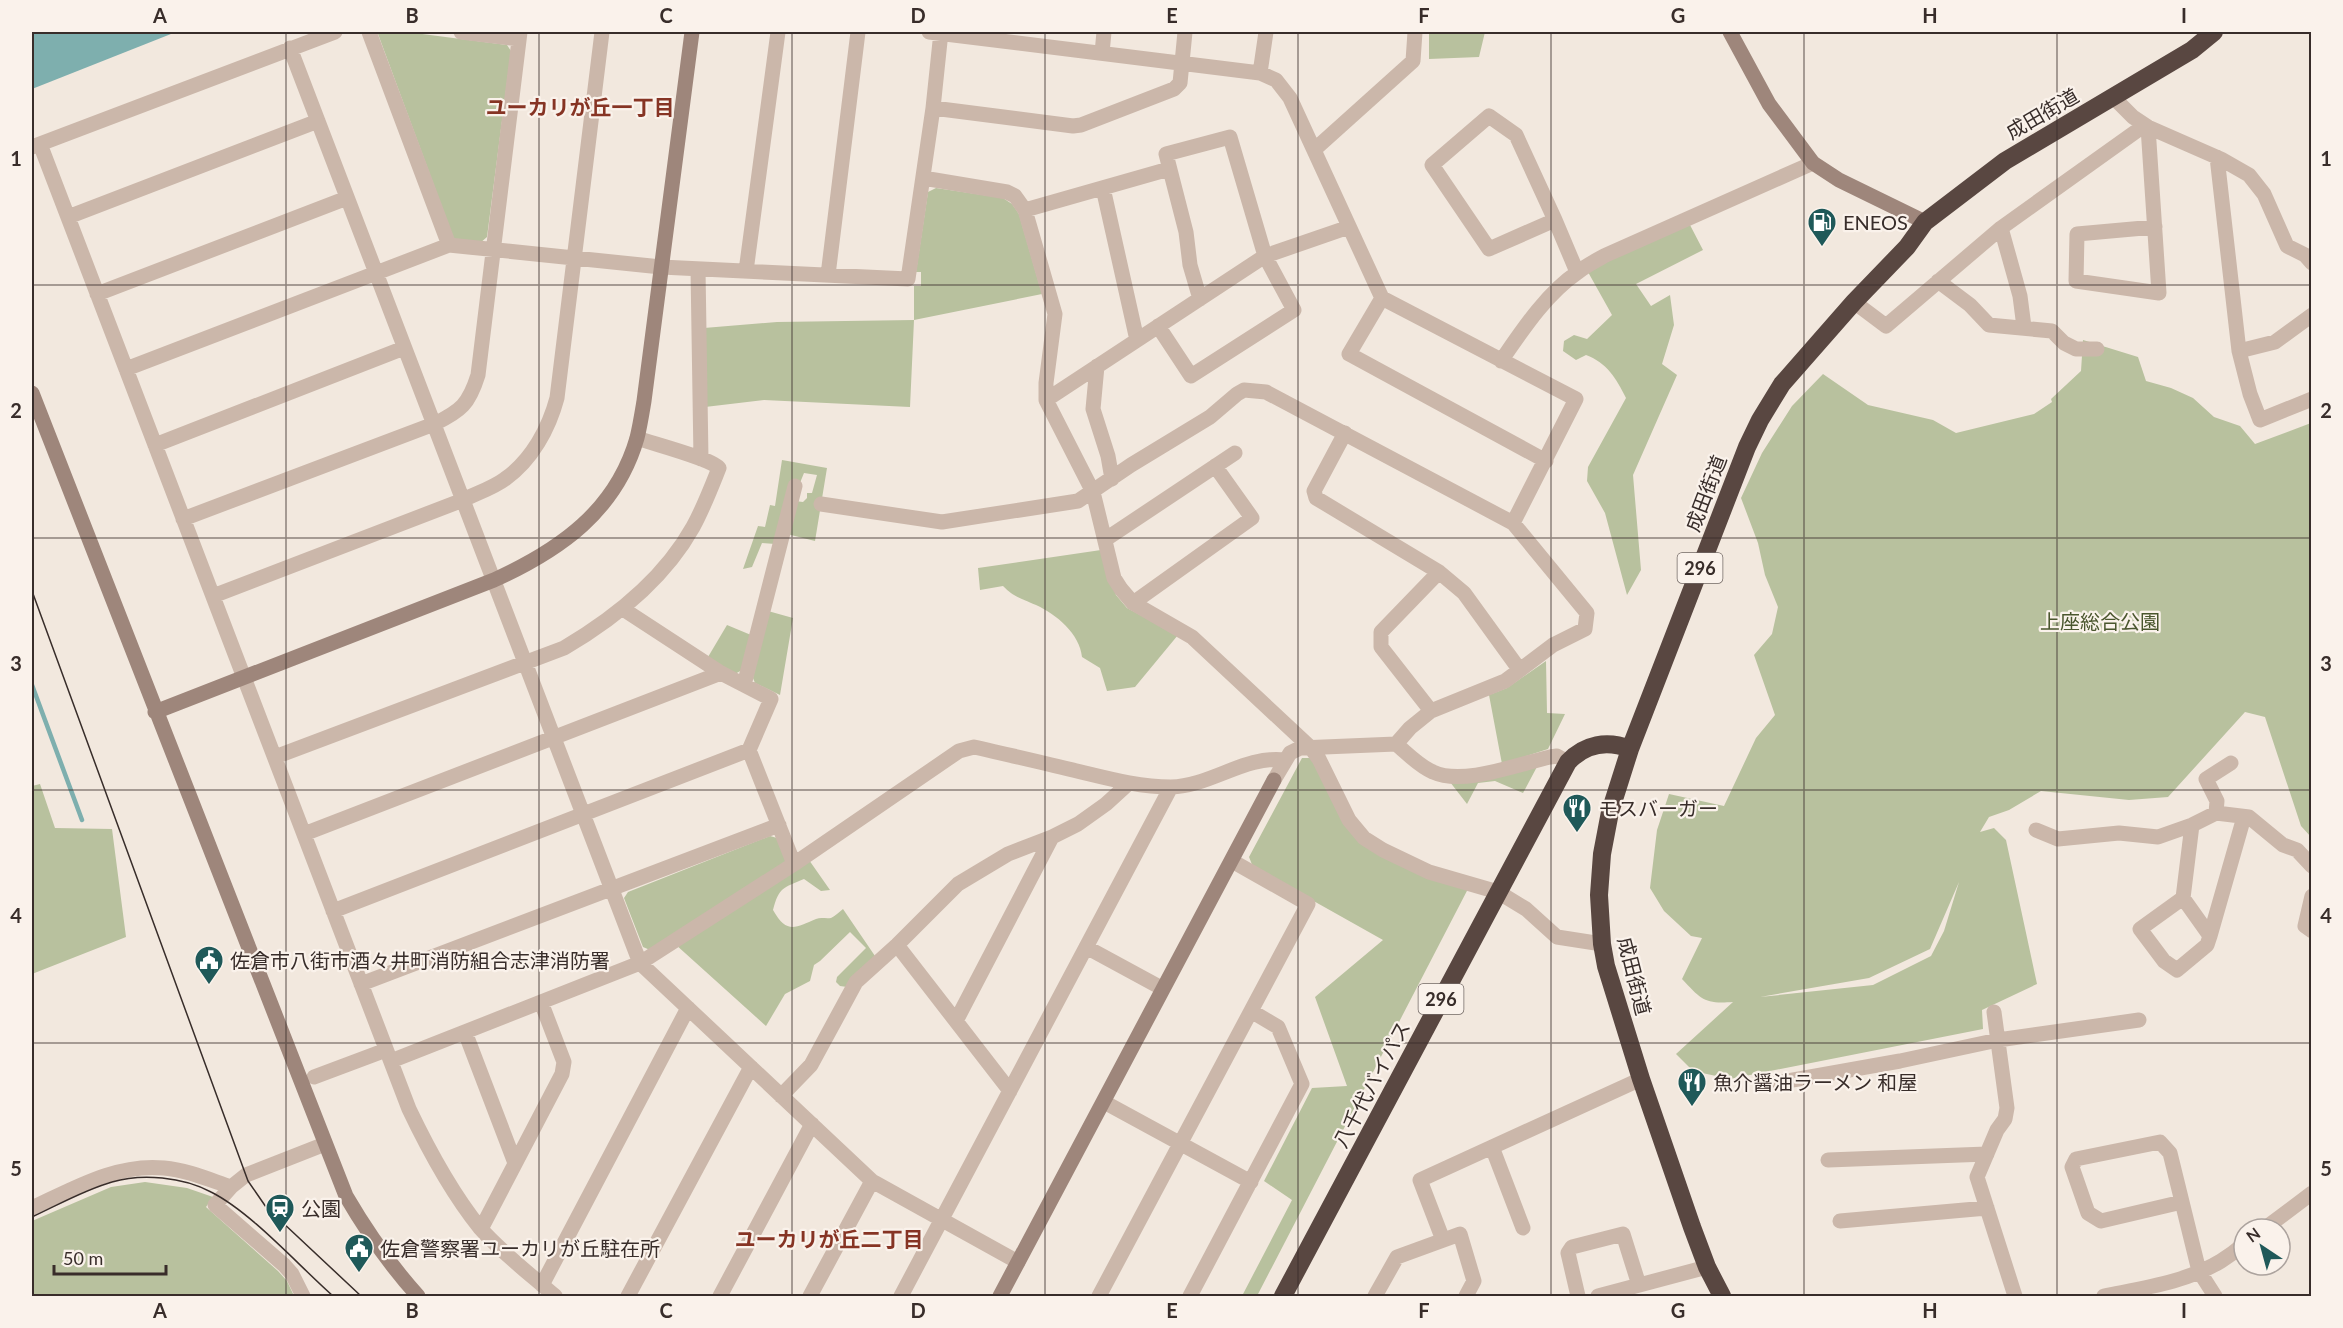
<svg xmlns="http://www.w3.org/2000/svg" width="2343" height="1328" viewBox="0 0 2343 1328" font-family="Lato,'Noto Sans JP',sans-serif">
<rect width="100%" height="100%" fill="#f2e8de"/>
<!-- green -->
<path fill="#b8c19e" fill-rule="evenodd" d="M379 32H407L507 45 511 51 487 237 480 243 459 242 453 237 378 34Z
M1429 32H1485L1479 57 1429 59Z
M936 188 1003 198 1012 204 1019 214 1042 294 914 320 910 407 764 400 705 407 704 328 777 322 914 320V286H921V272H916L928 192Z
M1690 225 1703 250 1636 284 1651 306 1670 295 1674 325 1662 364 1677 375 1633 475 1641 570 1627 595 1605 513 1587 481 1588 467 1626 398C1616 378 1607 363 1586 355L1576 360 1563 351 1564 341 1574 335 1587 339 1612 315 1588 272 1609 260Z
M2083 340 2138 357 2146 381 2171 388 2193 398 2214 417 2240 426 2255 444 2311 423V837L2301 826 2265 717 2245 712 2168 797 2129 800 2041 791 2009 810 1989 817 1980 832 1994 828 2006 840 2037 984 1982 1010 1983 1029 1730 1079 1693 1071 1676 1054 1733 1002C1704 1004 1702 1000 1682 979L1702 938 1691 936 1664 911 1650 888 1657 830 1669 794 1724 806 1756 738 1775 715 1754 655 1772 634 1778 607 1765 575 1758 543 1741 498 1762 453 1792 406 1823 374 1868 405 1933 420 1956 433 2034 414 2052 402 2051 399 2081 371ZM1959 882 1944 931 1931 956 1873 985 1760 997 1869 978 1930 949Z
M782 460 827 468 815 541 787 534 795 501 803 502 807 498V493H812L817 475 804 473 775 544 762 543 752 567 743 569 758 526 765 527 770 505 775 506Z
M1101 550 1116 595 1127 608 1178 635 1135 687 1107 691 1100 668 1082 657C1080 634 1056 614 1036 605 1021 598 1015 598 1003 586L980 590 978 568Z
M768 611 793 618 780 695 755 683 753 678Z
M727 625 751 635 742 670 735 674 708 657Z
M1546 661 1547 713 1565 714 1548 749 1502 764 1489 695 1507 688Z
M1302 758H1315L1354 833 1470 885 1257 1296H1242L1292 1200 1264 1181 1312 1088 1347 1086 1315 997 1383 940 1253 867 1249 857Z
M1539 763 1523 793 1495 781 1478 783 1467 804 1450 782Z
M40 784 55 828 112 829 126 937 32 974V786Z
M770 836 777 838 787 860 783 869 650 950 643 947 624 898 628 892Z
M809 860 830 890 821 891 804 879C783 888 779 887 773 910 787 935 796 927 816 919 821 917 826 919 831 918 835 916 839 912 843 909L875 956 847 987 840 986 836 982 837 977 866 948 850 932 820 961 814 965 810 981 785 994 766 1026 675 944Z
M145 1182 187 1188 213 1197 206 1207 278 1271 287 1281 294 1296H32V1221L111 1187Z"/>
<!-- water -->
<path fill="#7eafae" d="M32 32H176L32 89Z"/>
<g fill="none" stroke-linecap="round" stroke-linejoin="round">
<!-- stream -->
<path stroke="#7eafae" stroke-width="4.5" d="M32 685 82 820"/>
<!-- street -->
<path stroke="#cbb7aa" stroke-width="15" d="M369 32 449 245 661 267 908 279 933 108 941 32
M461 32 519 39
M929 32 1260 73 1276 80 1290 98 1382 298 1576 399 1513 523
M290 48 640 963 872 1181 1018 1262
M1102 53 1104 32
M1260 73 1266 32
M2114 98 2133 117 2148 127 2221 159 2249 175 2264 194 2287 246 2305 255 2312 263
M933 108 1073 126 1081 125 1174 89 1180 83 1185 32
M2148 127 2159 293 2076 281 2077 234 2155 227
M40 144 409 1109C429 1151 451 1192 480 1228 502 1253 530 1274 555 1296
M32 147 335 32
M1314 150 1413 61 1415 32
M2217 157 2239 351 2250 394 2260 420 2312 399
M923 178 1007 192 1015 196 1025 210 1055 314 1046 383V400L1093 492 1114 578 1121 589 1133 603 1192 637 1311 748 1319 759 1349 820 1364 838 1383 850 1429 872 1498 892 1526 909 1557 937 1602 944
M1103 188 1137 340
M1025 210 1169 169
M68 217 318 121
M1555 220 1489 249 1432 165 1489 116 1516 135 1555 220 1577 272
M2001 228 2020 296 2024 327
M698 269 701 459
M746 271 778 32
M828 275 858 32
M1938 281 1970 305 1989 325 2052 331 2064 343 2076 349H2097
M97 294 347 198
M1382 298 1349 354 1546 461
M1854 302 1886 326 2001 228 2145 125
M1158 326 1191 376 1294 310 1265 256 1230 137 1166 154 1186 232 1190 265 1200 299
M2239 351 2275 342 2312 315
M1501 361C1523 329 1546 294 1578 272 1587 265 1597 260 1606 255L1813 163
M1097 366 1093 409 1108 456 1112 479
M126 369 449 245
M1046 400 1265 256 1349 227
M1345 433 1314 491 1316 498 1439 572 1464 593 1519 669
M155 445 404 348
M821 504 942 522 1078 501 1131 465 1210 417 1237 394 1244 390 1266 392 1513 523 1587 613 1585 629 1553 645 1505 681 1431 711 1410 728 1396 744
M183 519 434 424C461 411 469 404 478 375L520 32
M1106 539 1235 453
M213 596 463 500C477 493 493 488 505 479 532 460 549 428 557 398L602 32
M1133 603 1252 518 1215 466
M623 609 721 673 771 699 749 750 794 864
M744 685 795 486
M1431 711 1381 647V632L1439 572
M275 757 564 648C615 618 664 579 693 527 703 509 711 488 719 468 709 458 654 444 637 438
M1274 780 1290 753 1300 748 1396 744C1408 754 1419 766 1433 772 1463 786 1518 764 1550 757L1557 756 1568 762
M2216 813 2217 801 2206 779 2231 763
M2036 830 2058 839 2119 833 2158 837 2192 825 2216 813 2249 817 2283 845 2297 850 2312 866
M304 834 721 673
M2312 896 2305 926 2312 931
M2183 898 2192 825
M333 911 749 750
M2210 936 2183 898 2140 929 2164 961 2177 970 2207 945 2210 936 2244 817
M897 945 1010 1091
M1086 947 1156 985
M361 984 779 825
M1994 1012 2007 1108 2005 1119 1997 1130 1977 1177 2015 1296
M956 1021 1052 837
M465 1032 515 1163
M391 1061 640 963 794 864 959 751 974 747C1009 755 1045 763 1081 772 1110 779 1140 787 1171 787 1211 786 1245 755 1285 760
M314 1077 386 1050
M1764 1085 1900 1061 1998 1040 2139 1020
M781 1096 811 1065 856 982 897 945 958 884 1008 854 1052 837 1078 824 1106 804 1129 783
M1104 1102 1251 1182
M1492 1147 1523 1228
M1828 1160 1987 1154
M2182 1202 2101 1221 2088 1213 2072 1167 2076 1159 2160 1142 2170 1153 2199 1271 2215 1296
M32 1208C73 1189 117 1163 164 1168 187 1170 210 1180 231 1187
M1840 1221 1987 1208
M481 1229 562 1074 564 1062 541 1002
M2264 1229 2312 1193
M1443 1240 1420 1180 1641 1079
M542 1285 688 1008
M303 1296 292 1274 284 1265 215 1205 231 1187 246 1175 325 1144
M628 1296 751 1067
M720 1296 812 1124
M810 1296 872 1181
M901 1296 1171 787
M1099 1296 1308 904 1232 861
M1190 1296 1302 1084 1278 1027 1251 1011
M1375 1296 1397 1257 1460 1234 1474 1281 1466 1296
M1578 1296 1568 1253 1572 1247 1623 1234 1639 1285
M1598 1296 1707 1267
M2104 1296C2143 1288 2187 1282 2221 1261 2229 1256 2237 1250 2244 1244"/>
<!-- secondary -->
<path stroke="#9e867b" stroke-width="15" d="M1730 32 1769 104 1813 163 1839 180 1925 222
M32 393 346 1196C367 1232 390 1265 418 1296
M155 712 494 580C560 550 616 511 637 438 640 426 642 413 644 401L692 32
M1000 1296 1274 780"/>
<!-- highway -->
<path stroke="#594741" stroke-width="18" d="M1283 1296 1568 762C1585 744 1607 740 1630 749
M1722 1296 1707 1267 1692 1227 1641 1079 1606 966 1602 944 1599 895 1602 854 1610 812 1630 749 1747 447 1760 420 1782 384 1854 302 1907 247 1925 222 2005 161 2192 50 2214 32"/>
<!-- tram -->
<path stroke="#382d2a" stroke-width="1.5" d="M32 591 248 1181 266 1207 361 1296
M32 1217C58 1205 84 1190 112 1182 142 1173 183 1177 211 1192 251 1212 298 1265 333 1296"/>
</g>
<!-- grid -->
<path fill="none" stroke="#382d2a" stroke-width="1.5" stroke-opacity="0.55" d="M286 32V1296M539 32V1296M792 32V1296M1045 32V1296M1298 32V1296M1551 32V1296M1804 32V1296M2057 32V1296M32 285H2312M32 538H2312M32 790H2312M32 1043H2312"/>
<!-- icons -->
<defs>
<g id="fuel-pin" transform="scale(1.5)"><path d="M0 17L-7.5 6A9.5 9.5 0 1 1 7.5 6Z" fill="#1f5959" stroke="#faf2eb"/><path d="M-5.5-6h7V0h2V4h1.3V-2.5L3-4.5l.8-.8L6-3V5H2.5V1h-1V6h-7ZM-4.2-4.7v3.2H.2V-4.7Z" fill="#fff"/></g>
<g id="restaurant-pin" transform="scale(1.5)"><path d="M0 17L-7.5 6A9.5 9.5 0 1 1 7.5 6Z" fill="#1f5959" stroke="#faf2eb"/><path d="M-5-6h1v4h1v-4h1v4h1v-4h1v5L-1.5 .5V6h-2V.5L-5-1ZM5-6V6H3V1.5H1.5Q1.5-4 5-6Z" fill="#fff"/></g>
<g id="civic-pin" transform="scale(1.5)"><path d="M0 17L-7.5 6A9.5 9.5 0 1 1 7.5 6Z" fill="#1f5959" stroke="#faf2eb"/><path d="M-.6-6.5H3V-4.5H.6V-3L4-1V1h2V6H-6V1h2V-1L-.6-3ZM-1.2 2.5V6h2.4V2.5Z" fill="#fff"/></g>
<g id="station-pin" transform="scale(1.5)"><path d="M0 17L-7.5 6A9.5 9.5 0 1 1 7.5 6Z" fill="#1f5959" stroke="#faf2eb"/><path d="M-3-6H3Q5-6 5-4V2Q5 4 3 4L4.5 6H3L1.5 4h-3L-3 6H-4.5L-3 4Q-5 4-5 2V-4Q-5-6-3-6ZM-3.5-4v3h7v-3ZM-3.5 1v1.5H-2V1ZM2 1v1.5H3.5V1Z" fill="#fff"/></g>
</defs>
<g fill-rule="evenodd">
<use href="#fuel-pin" x="1822" y="222"/>
<use href="#restaurant-pin" x="1577" y="808"/>
<use href="#civic-pin" x="209" y="960"/>
<use href="#restaurant-pin" x="1692" y="1082"/>
<use href="#station-pin" x="280" y="1208"/>
<use href="#civic-pin" x="359" y="1248"/>
</g>
<g text-anchor="middle" dominant-baseline="central" stroke-width="4.5" stroke-linejoin="round" paint-order="stroke">
<!-- shield labels -->
<g fill="#faf2eb" stroke="#726864" stroke-width="1.5">
<rect x="1677.5" y="553" width="45" height="30" rx="4.5"/>
<rect x="1418.5" y="984" width="45" height="30" rx="4.5"/>
</g>
<g font-size="18" font-weight="bold" fill="#382d2a">
<text x="1700" y="568">296</text>
<text x="1441" y="999">296</text>
</g>
<!-- street labels -->
<g font-size="20" fill="#382d2a" stroke="#faf2eb">
<text transform="translate(2042 113) rotate(-30)">成田街道</text>
<text transform="translate(1705 493) rotate(-69)">成田街道</text>
<text transform="translate(1635 976) rotate(76)">成田街道</text>
<text transform="translate(1371 1084) rotate(-62)">八千代バイパス</text>
</g>
<!-- poi labels -->
<g font-size="20" fill="#382d2a" stroke="#faf2eb" text-anchor="start">
<text x="1843" y="222">ENEOS</text>
<text x="1598" y="808">モスバーガー</text>
<text x="230" y="960">佐倉市八街市酒々井町消防組合志津消防署</text>
<text x="1713" y="1082">魚介醤油ラーメン 和屋</text>
<text x="301" y="1208">公園</text>
<text x="380" y="1248">佐倉警察署ユーカリが丘駐在所</text>
</g>
<!-- park labels -->
<g font-size="20" fill="#4a562e" stroke="#faf2eb">
<text x="2100" y="621">上座総合公園</text>
</g>
<!-- neighbourhood labels -->
<g font-size="21" font-weight="bold" fill="#863424" stroke="#faf2eb">
<text x="580" y="106">ユーカリが丘一丁目</text>
<text x="829" y="1238">ユーカリが丘二丁目</text>
</g>
</g>
<!-- border -->
<rect width="2343" height="1328" fill="none" stroke="#faf2eb" stroke-width="66"/>
<!-- north arrow -->
<g transform="translate(2262 1247) rotate(324)"><circle r="28" fill="#faf2eb" stroke="#aca39e" stroke-width="1.5"/>
<path d="M0-4.5L10 22L0 15L-10 22Z" fill="#1f5959"/>
<text y="-9" font-size="16" font-weight="bold" text-anchor="middle" fill="#382d2a">N</text>
</g>
<!-- scale -->
<path d="M54 1265v9h112v-9" fill="none" stroke="#382d2a" stroke-width="3"/>
<text x="63" y="1265" font-size="18" fill="#382d2a" stroke="#faf2eb" stroke-width="4.5" paint-order="stroke">50 m</text>
<rect x="33" y="33" width="2277" height="1262" fill="none" stroke="#382d2a" stroke-width="2"/>
<g font-size="20" text-anchor="middle" font-weight="bold" fill="#382d2a">
<text x="160" y="23">A</text>
<text x="412" y="23">B</text>
<text x="666" y="23">C</text>
<text x="918" y="23">D</text>
<text x="1172" y="23">E</text>
<text x="1424" y="23">F</text>
<text x="1678" y="23">G</text>
<text x="1930" y="23">H</text>
<text x="2184" y="23">I</text>
<text x="16" y="166">1</text>
<text x="2326" y="166">1</text>
<text x="16" y="418">2</text>
<text x="2326" y="418">2</text>
<text x="16" y="671">3</text>
<text x="2326" y="671">3</text>
<text x="16" y="923">4</text>
<text x="2326" y="923">4</text>
<text x="16" y="1176">5</text>
<text x="2326" y="1176">5</text>
<text x="160" y="1318">A</text>
<text x="412" y="1318">B</text>
<text x="666" y="1318">C</text>
<text x="918" y="1318">D</text>
<text x="1172" y="1318">E</text>
<text x="1424" y="1318">F</text>
<text x="1678" y="1318">G</text>
<text x="1930" y="1318">H</text>
<text x="2184" y="1318">I</text>
</g>
</svg>
